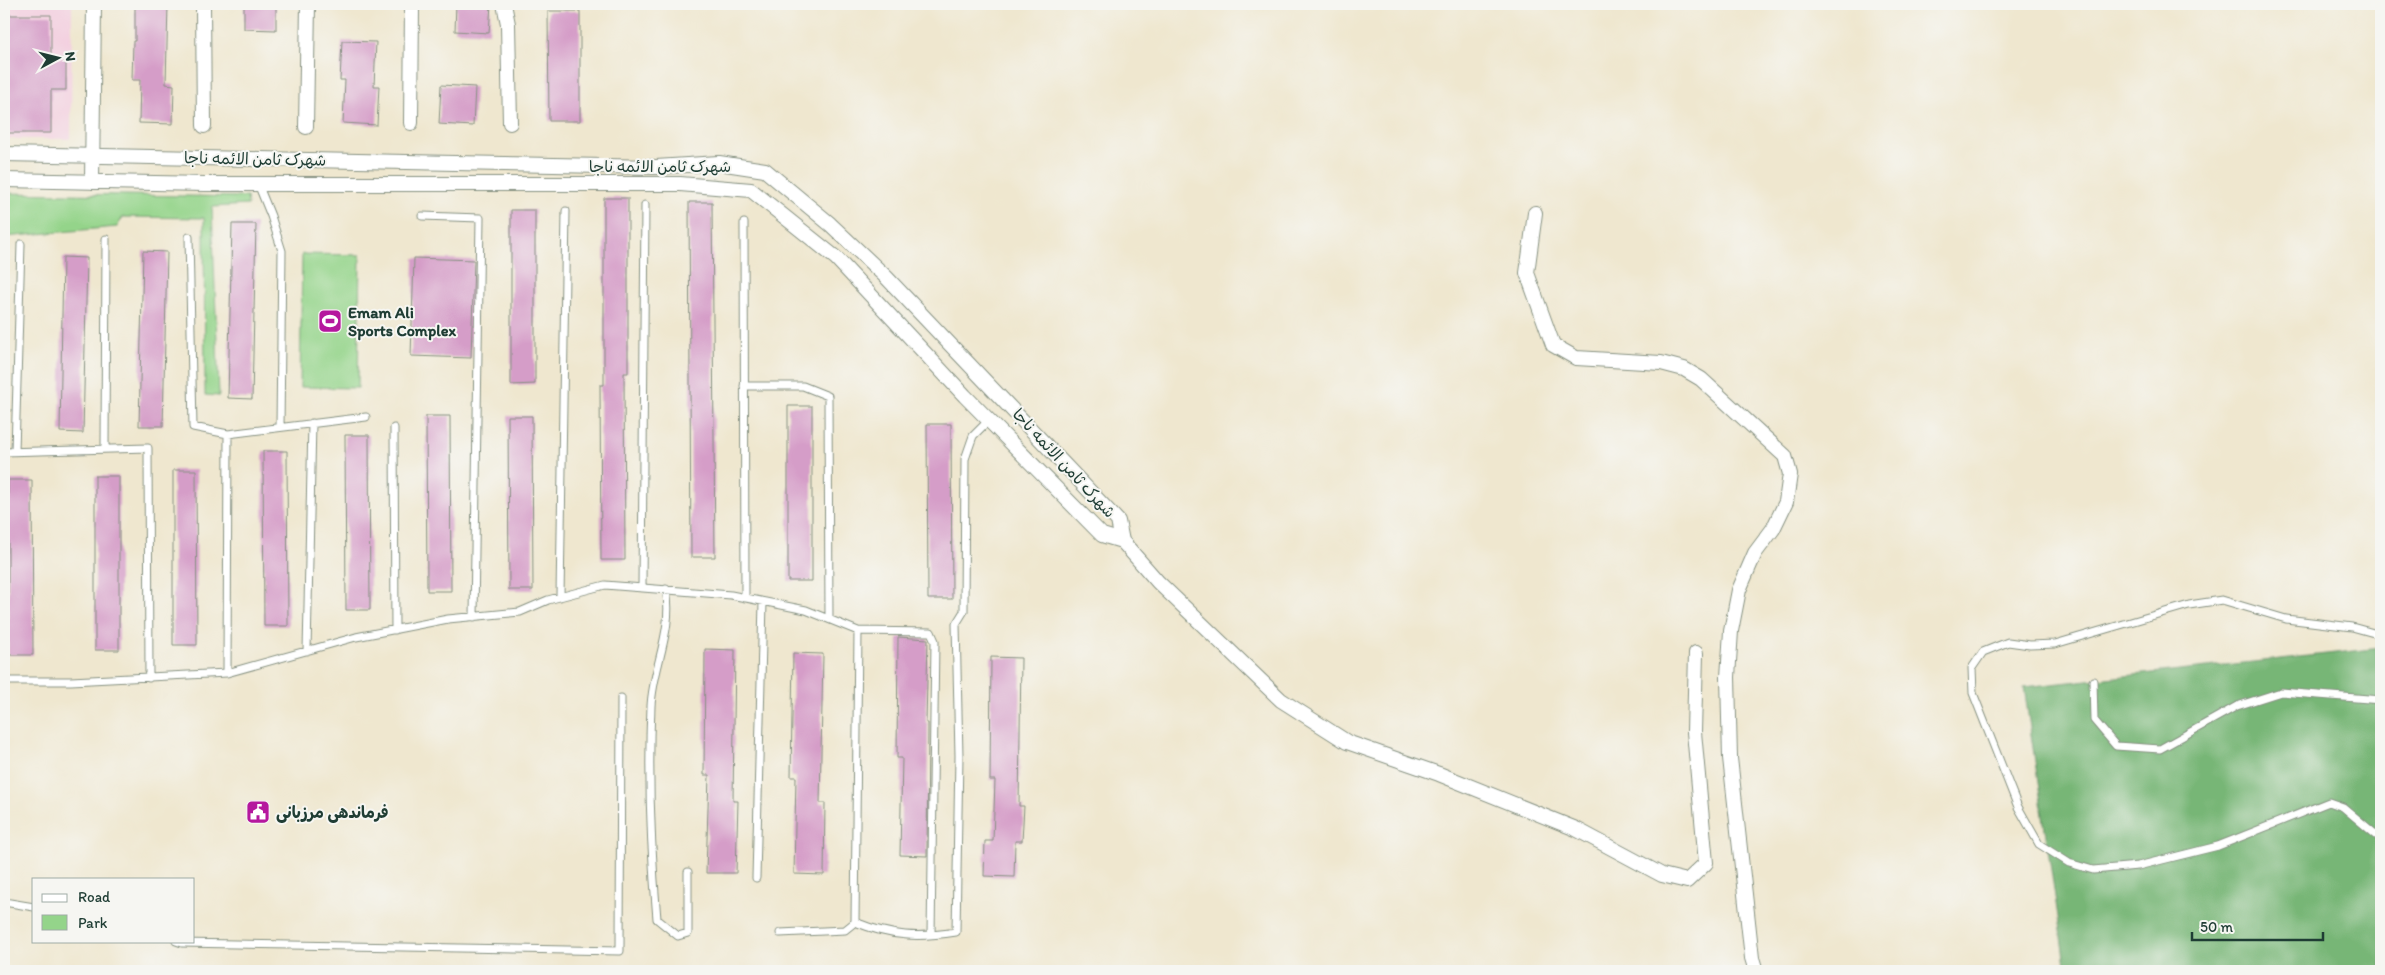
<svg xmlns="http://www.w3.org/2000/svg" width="2385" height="975" viewBox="0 0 2385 975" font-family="Itim,'Playpen Sans Arabic',sans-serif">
<rect width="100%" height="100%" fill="#f6f6f2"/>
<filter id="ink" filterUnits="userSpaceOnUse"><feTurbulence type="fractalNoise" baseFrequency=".02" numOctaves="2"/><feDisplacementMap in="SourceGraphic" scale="10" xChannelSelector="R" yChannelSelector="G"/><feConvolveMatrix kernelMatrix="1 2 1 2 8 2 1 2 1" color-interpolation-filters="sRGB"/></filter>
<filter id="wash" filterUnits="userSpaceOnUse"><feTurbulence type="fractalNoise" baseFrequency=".0096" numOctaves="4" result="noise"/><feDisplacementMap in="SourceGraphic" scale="20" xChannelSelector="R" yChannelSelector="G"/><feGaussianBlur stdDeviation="1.12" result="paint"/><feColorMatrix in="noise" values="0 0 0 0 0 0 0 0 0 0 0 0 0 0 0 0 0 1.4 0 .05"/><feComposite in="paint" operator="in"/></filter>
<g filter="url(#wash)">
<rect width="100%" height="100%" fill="#efe7cf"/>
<!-- built -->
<path fill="#f3cfdf" d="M4 4H72L71 139H4Z"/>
<!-- green -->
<path fill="#94d48a" stroke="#5a885f" d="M4 193 247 197 248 205 212 207 219 396 205 395 204 218 123 217 117 227 4 237Z
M302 254 360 255 358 388 300 387Z"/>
<!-- forest -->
<path fill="#77b676" stroke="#4b7a55" d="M2381 648V971H2066L2024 687Z"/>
<g id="blocks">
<!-- building -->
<path fill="#d59dc8" d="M135 4H168L166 84 174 85 173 124 139 123 140 80H132L133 41H135Z
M244 4H276V30L244 29Z
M456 4H491L489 33 455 31Z
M548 11H580V121H549Z
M5 15H51V58L66 59V90H51V133H6Z
M342 41 376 42 374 86H379L377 125 343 123 345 80H340Z
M441 85 475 87 473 126 439 124Z
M604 198H628V373H624L625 560H601L600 385H604Z
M689 202H712L715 557H691Z
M511 210H535V384L511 385Z
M232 224H256L252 399 228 398Z
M143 251 167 252 163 426H139Z
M63 257 87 258 83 433 60 432Z
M414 258 474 260 471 358 411 356Z
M788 406H812V581H788Z
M426 416H450L451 591H427Z
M508 416H532L533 590H509Z
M927 424H951L952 599H928Z
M345 435H369L370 610H346Z
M263 451H287L288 626H264Z
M173 470H196L197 645H173Z
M95 476H119V650H95Z
M8 480H32L33 655H8Z
M898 637 928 639 926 723H928L927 856 900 855 902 758H897Z
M705 649 735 650 733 801H738L736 873H706L709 775H704Z
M793 653 823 654 820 803H825L824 875 794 874 796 777H791Z
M991 657 1021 658 1019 806H1024L1022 841H1015L1014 877 984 876 985 841H993L995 780H990Z"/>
</g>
</g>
<g filter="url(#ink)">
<use href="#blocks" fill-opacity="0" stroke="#879282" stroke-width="1"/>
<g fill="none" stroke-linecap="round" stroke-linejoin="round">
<!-- lane casing -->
<g stroke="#879282" stroke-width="9">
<path id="lane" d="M258 184 271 216 282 251 280 427
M422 216 480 218 474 617
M744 223 745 598
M189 237 193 427 228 434 366 417
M744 386H803L828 396 829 619
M394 428 395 630
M105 449 106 239
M15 451 21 244
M4 452 148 448 149 678
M642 588 645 205
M666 589C674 630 653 666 651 706 648 775 651 850 657 919L678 936 688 933V872
M560 597 566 211
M2381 635 2352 627 2286 619 2222 600 2189 605 2055 644 2030 645 2008 642 1983 652 1972 668 1973 693 2018 807 2039 844 2069 863 2093 870 2138 866 2218 846 2329 802 2343 807 2381 839
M307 651 312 423
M227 673 228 434
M4 681H71L227 673 356 637 448 619 520 612 548 600 605 585 731 595 806 610 858 631 931 632 935 641 931 935
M2093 681 2094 720 2116 746 2160 749 2237 706 2281 692 2381 700
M756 878 763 602
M4 902 34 907
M855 922C892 937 918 938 956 932L959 756 956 624 964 611 965 459 973 436 989 420
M855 922 858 631
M780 933 845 930 855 922
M176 941 182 943 620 951 621 698"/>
</g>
<!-- street casing -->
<g stroke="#879282" stroke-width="16">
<path id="street" d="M203 4 204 126
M504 4 508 24 510 123
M411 123 412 4
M306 127 308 4
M4 154 656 167 719 163 765 170 830 224 886 277 1118 521 1122 541 1102 535 965 396 836 258 751 190 680 184H205L4 180
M92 182 94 4
M1535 213 1527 273 1553 345 1576 358 1661 363 1684 369 1701 379 1785 456 1790 474 1786 502 1773 529 1755 553 1739 590 1731 631 1728 677 1730 758 1752 958 1756 971
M1122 541 1158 582 1281 700 1347 742 1439 774 1576 829 1662 875 1687 881 1706 863 1694 732 1696 653"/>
</g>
<!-- lane -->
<use href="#lane" stroke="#fff" stroke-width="7"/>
<!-- street -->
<use href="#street" stroke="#fff" stroke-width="14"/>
</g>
</g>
<!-- icons -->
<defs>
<g id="stadium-square" transform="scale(1.25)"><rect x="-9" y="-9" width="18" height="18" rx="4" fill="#b5179e" stroke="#f6f6f2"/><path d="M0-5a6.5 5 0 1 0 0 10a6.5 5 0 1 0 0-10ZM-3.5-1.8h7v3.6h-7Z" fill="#fff"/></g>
<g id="civic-square" transform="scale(1.25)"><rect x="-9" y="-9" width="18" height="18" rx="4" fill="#b5179e" stroke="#f6f6f2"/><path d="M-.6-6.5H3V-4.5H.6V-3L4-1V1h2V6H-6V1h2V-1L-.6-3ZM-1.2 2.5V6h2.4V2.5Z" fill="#fff"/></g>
</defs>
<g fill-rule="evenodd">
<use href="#stadium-square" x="330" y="321"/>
<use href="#civic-square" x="258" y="812"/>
</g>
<g text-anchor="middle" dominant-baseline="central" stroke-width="4" stroke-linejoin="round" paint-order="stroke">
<!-- street labels -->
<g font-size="16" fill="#1f3d34" stroke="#f6f6f2">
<text transform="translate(255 159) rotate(1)">شهرک ثامن الائمه ناجا</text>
<text x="660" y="166">شهرک ثامن الائمه ناجا</text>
<text transform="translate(1064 463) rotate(47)">شهرک ثامن الائمه ناجا</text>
</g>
<!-- poi labels -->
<g font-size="16" font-weight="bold" fill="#1f3d34" stroke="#f6f6f2" text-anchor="start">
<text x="348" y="312">Emam Ali<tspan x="348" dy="18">Sports Complex</tspan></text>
<text x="276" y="812">فرماندهی مرزبانی</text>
</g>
</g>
<!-- margin -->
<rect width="2385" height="975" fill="none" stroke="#f6f6f2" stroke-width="20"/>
<!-- legend -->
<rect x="32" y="878" width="162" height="65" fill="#f6f6f2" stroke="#a0aca6"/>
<rect x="42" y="894" width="25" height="8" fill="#ffffff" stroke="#a0aca6"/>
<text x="78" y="902" font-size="15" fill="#1f3d34">Road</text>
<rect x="42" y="915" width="25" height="15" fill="#94d48a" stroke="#a0aca6"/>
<text x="78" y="928" font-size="15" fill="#1f3d34">Park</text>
<!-- north arrow -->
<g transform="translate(58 58) rotate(83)" stroke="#f6f6f2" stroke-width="4" paint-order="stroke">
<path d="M0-4L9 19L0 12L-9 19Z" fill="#1f3d34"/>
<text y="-8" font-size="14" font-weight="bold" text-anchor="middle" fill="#1f3d34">N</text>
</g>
<!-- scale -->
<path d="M2192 932v8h131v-8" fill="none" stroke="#1f3d34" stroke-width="2.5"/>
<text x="2200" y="932" font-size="15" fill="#1f3d34" stroke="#f6f6f2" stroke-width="4" paint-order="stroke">50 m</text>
</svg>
